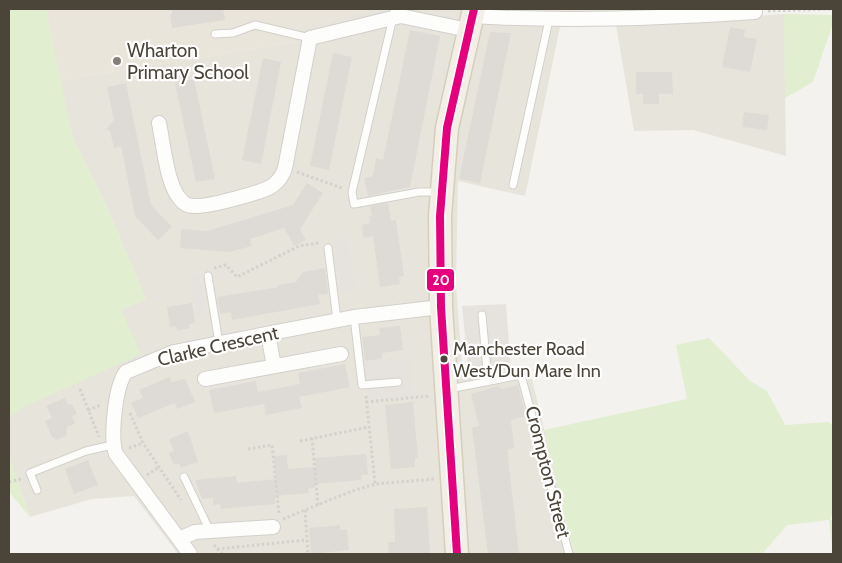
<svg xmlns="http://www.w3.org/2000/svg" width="842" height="563" viewBox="0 0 842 563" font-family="Cabin,sans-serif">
<rect width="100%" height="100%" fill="#f4f2ee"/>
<!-- residential -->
<path fill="#e7e4dc" d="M373 9H589V26L560 27 525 196 458 181 456 284 463 379 529 367 574 554H178L134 496 92 499 30 517 9 457V417L24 407 121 310 146 299 105 203 72 136 60 80 296 42 299 28Z
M784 14 786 156 693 130 634 131 616 25Z"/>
<!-- education -->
<path fill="#eae5da" d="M46 9H373L300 28 296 42 60 80Z"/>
<!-- green -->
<path fill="#e1eecf" d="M9 9H46L72 136 105 203 146 299 121 310 141 354 24 407 9 417Z
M589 9H702L589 11Z
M784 14 833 15V23L813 82 785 98Z
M709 338 750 381 767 391 785 425 829 422 833 426V512L830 520 833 519V554L829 520 787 525 762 554H574L544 430 687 399 676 345Z
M9 457 30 517 9 492Z"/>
<!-- parking -->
<path fill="#e6e3df" d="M348 238 355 290 341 292 334 240Z
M199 272 206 316 196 317 189 277Z
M506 304 511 369 469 376 462 306Z
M410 358 414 396 368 400 364 362Z"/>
<!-- building -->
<path fill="#dedbd6" d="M172 9H223L225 20 172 28 170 14H172Z
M730 27 745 30 744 37 757 39 750 72 722 67Z
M410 30 440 36 410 187 368 196 364 178 373 176 376 158 383 160Z
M490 32 511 33 480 183 459 179Z
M333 53 352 57 329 170 310 166Z
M263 58 281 62 261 164 242 160Z
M636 72H672L673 94H659V104H643V94H636Z
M194 79 215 179 196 182 175 83Z
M126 83 151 205 172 227 158 240 135 216 121 146 114 148 110 131 106 129 114 120 107 87Z
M744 112 769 115 767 130 742 127Z
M307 183 323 193 300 229 306 240 294 246 284 228 250 239 252 246 229 252 180 248 181 229 207 231 293 205Z
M388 203 391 221 396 220 404 276 399 277 400 284 380 287 373 236 363 238 362 225 370 223 369 216H372L370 206Z
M325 268 328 294 318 295 320 304 232 320 231 312 220 314 217 297 279 287 278 285 296 282 303 272Z
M192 303 195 323 189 324 190 328 177 331 176 326 170 327 167 307Z
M400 326 403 350 382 353V359L365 361 362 337 380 335 379 328Z
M345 364 350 387 299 397 302 408 266 415 264 404 214 413 209 390 256 381 258 392 274 389 300 384 298 373Z
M170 377 172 382 185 379 195 402 177 409 175 403 138 418 131 403 143 398 139 390Z
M518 385 526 416 511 420 514 448 508 449V458L519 554H488L472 428 479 426 471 394 498 386 502 389Z
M65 398 68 405 72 404 77 414 72 416 75 423 67 427 66 436 56 440 52 437 45 421 52 418 46 406Z
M413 402 418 458H415V467L391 469 385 405Z
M188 431 198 462 181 468 179 463 174 465 171 459 169 453 174 451 169 439Z
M366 454 368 474 361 475V480L315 484V488H308L309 493 275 496V504L221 509 220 504 213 505V498L202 499 195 480 236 476 237 483 276 479 274 456 287 455 288 469 316 467 315 458Z
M88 460 98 485 74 494 65 469Z
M427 507 430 554H389L388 542H395L394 509Z
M340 525V530L347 529 349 550 311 554 309 528Z"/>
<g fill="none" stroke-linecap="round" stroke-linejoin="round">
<!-- lane casing -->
<g stroke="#d2d0cb" stroke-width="9">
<path id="lane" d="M395 9 352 192 354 204 419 192H438
M215 34 233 33 255 25 310 38
M513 185 549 20
M328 248 337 320
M208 276 219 343
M482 315 488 381
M354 317 362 385 398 382
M449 389 521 375 569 554
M184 477 210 531
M37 490 30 473 86 451 112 445"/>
</g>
<!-- street casing -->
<g stroke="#d2d0cb" stroke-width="16">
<path id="street" d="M472 16C566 22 661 18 755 12
M159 123C163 142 167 187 181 200 184 204 189 206 194 206 207 207 261 193 272 186 279 181 283 175 285 168L310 38 401 16 468 30
M268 334 274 366
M205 379 341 354
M179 539 195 532 273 527
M190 554 116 454C110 438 115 386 126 372L174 352 354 317 441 307"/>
</g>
<!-- primary casing -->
<g stroke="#d6cebb" stroke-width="25">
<path id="primary" d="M457 554 441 307 440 216 447 128 474 9"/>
</g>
<!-- path -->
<path stroke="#d3d2cc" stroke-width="3" stroke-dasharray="2.5 2.5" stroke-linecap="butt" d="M768 11 833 9
M297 172 342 188
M214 268 226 265 237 277 299 246 319 243
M80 389 99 437
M366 396 375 484
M366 402 430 396
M88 410 101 405
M130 413 143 443 181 500
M312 438 318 505
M300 441 369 427
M129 448 143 443
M248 449 272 445 279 514
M147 475 159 467
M9 482 21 479
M305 510 308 554
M283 519 352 491 375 484 435 479
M214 545 222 554
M217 549 307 540"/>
<!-- lane -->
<use href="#lane" stroke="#fdfdfc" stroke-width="7"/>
<!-- street -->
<use href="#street" stroke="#fdfdfc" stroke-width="14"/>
<!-- primary -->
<use href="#primary" stroke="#f2efe6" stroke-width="22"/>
<!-- bus-1 casing -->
<g stroke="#fff" stroke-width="11">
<path id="bus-1" d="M457 554 441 307 440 216 447 128 474 9"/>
</g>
<!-- bus-1 -->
<use href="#bus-1" stroke="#e5007d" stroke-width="8"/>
</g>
<!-- markers -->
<circle fill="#868178" stroke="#fff" stroke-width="2" cx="117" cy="61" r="5"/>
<circle fill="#4b4439" stroke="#fff" stroke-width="2" cx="444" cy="359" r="4.5"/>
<g text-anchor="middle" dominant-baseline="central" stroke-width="4.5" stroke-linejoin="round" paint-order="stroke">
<!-- bus labels -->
<g font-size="18" fill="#4b4439" stroke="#fff" text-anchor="start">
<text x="453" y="349">Manchester Road<tspan x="453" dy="22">West/Dun Mare Inn</tspan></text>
</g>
<!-- poi labels -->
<g font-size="19" fill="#4b4439" stroke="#fff" text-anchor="start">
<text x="127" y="50">Wharton<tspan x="127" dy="22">Primary School</tspan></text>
</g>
<!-- street labels -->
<g font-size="19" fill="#4b4439" stroke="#fff">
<text transform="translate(218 346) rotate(-13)">Clarke Crescent</text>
<text transform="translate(548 472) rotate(76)">Crompton Street</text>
</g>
</g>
<rect stroke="#fff" stroke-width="2" x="426" y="268" width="29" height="24" rx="5" fill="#e5007d"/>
<g font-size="14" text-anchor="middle" font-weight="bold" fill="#fff">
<text x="441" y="285">20</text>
</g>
<!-- border -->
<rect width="842" height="563" fill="none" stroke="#4b4439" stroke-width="20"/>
</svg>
